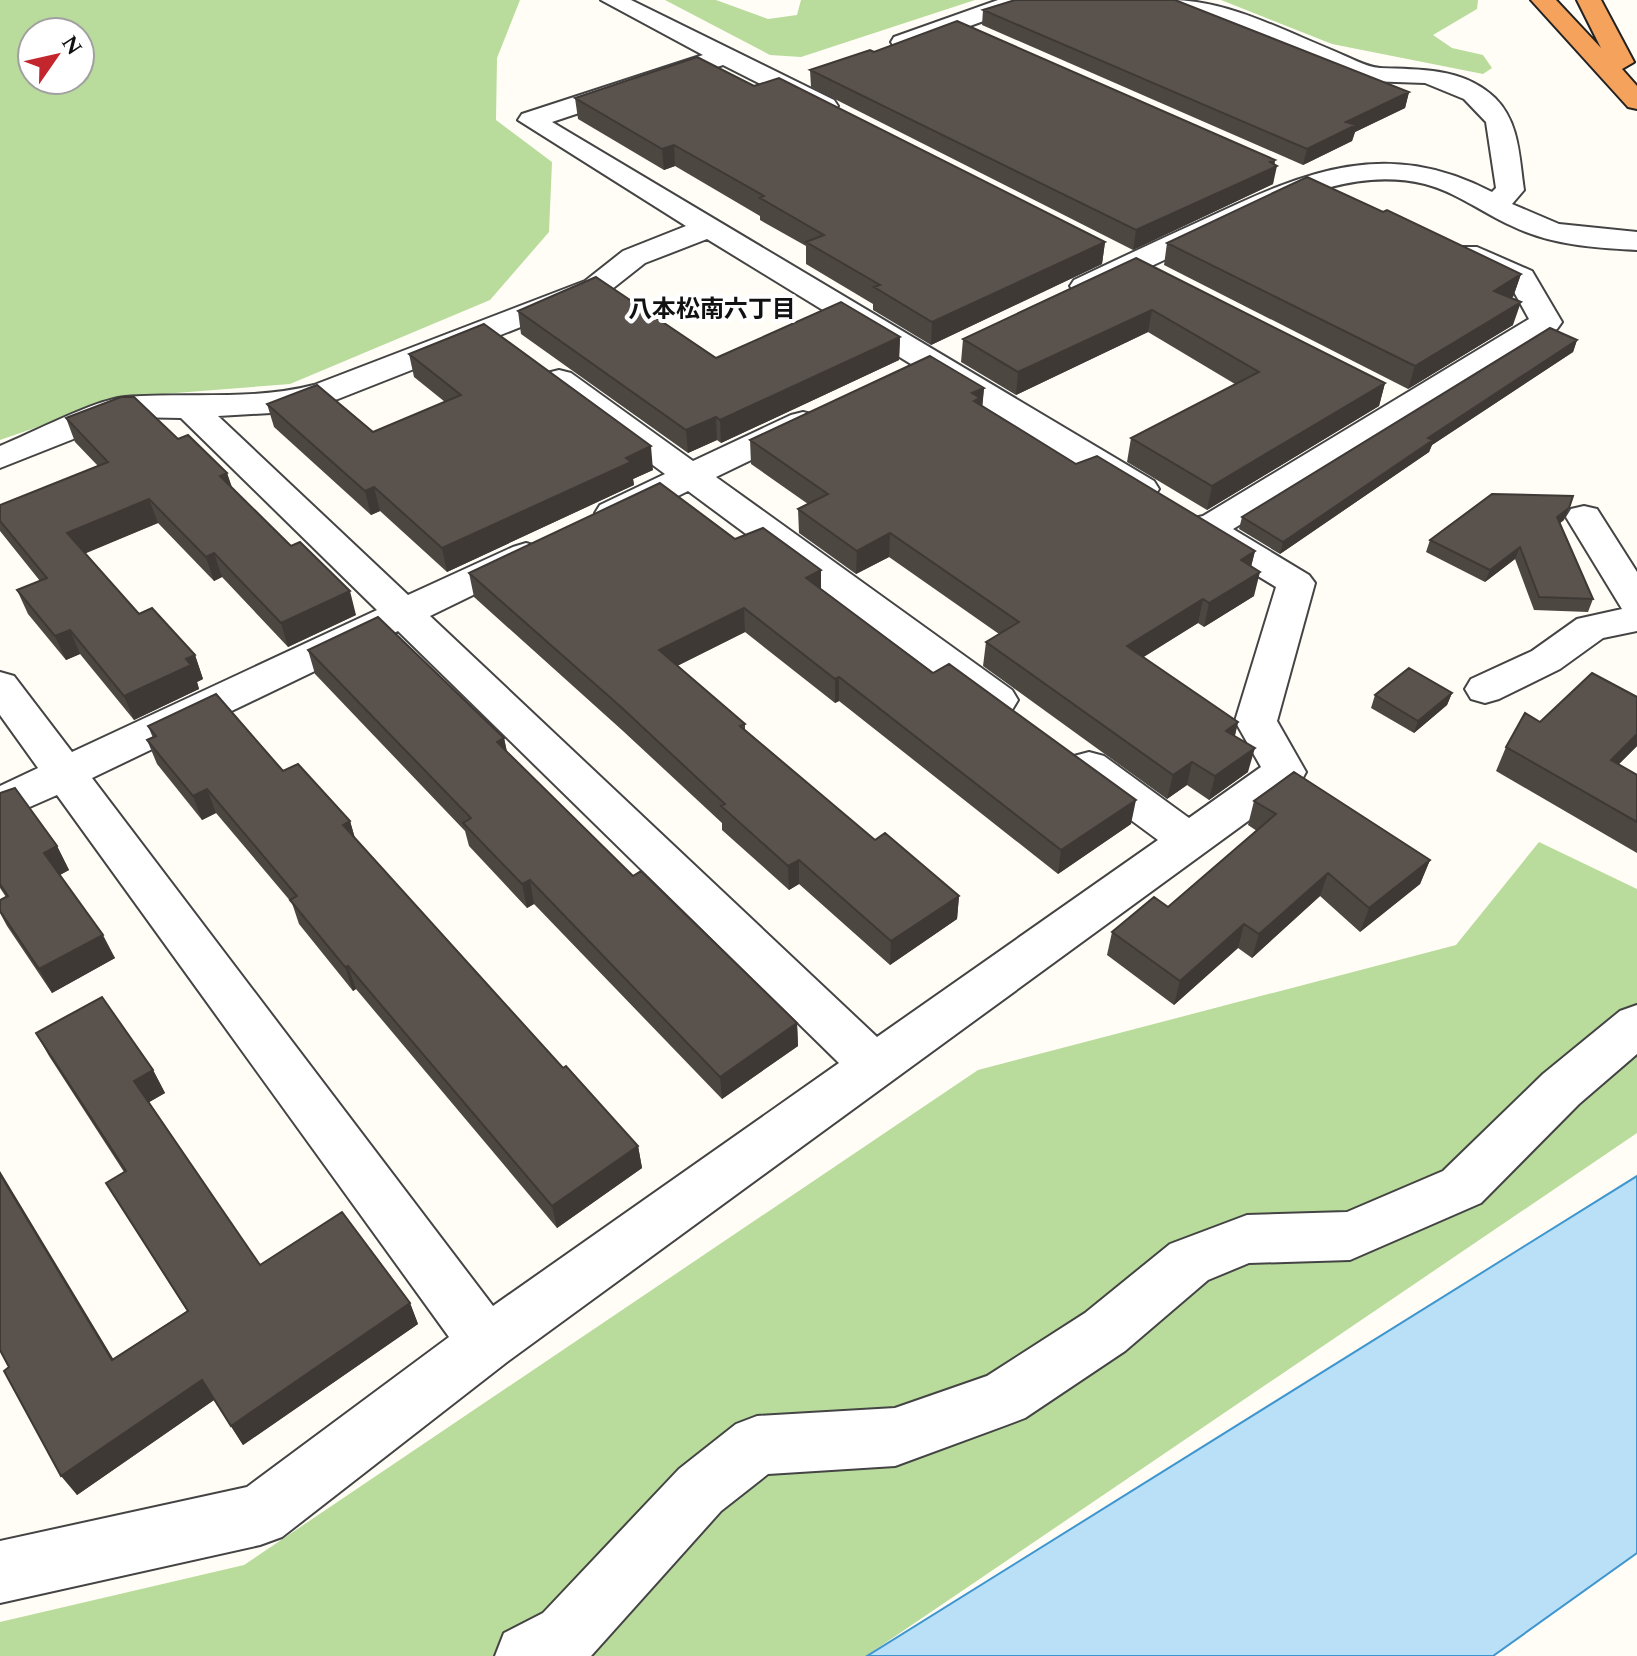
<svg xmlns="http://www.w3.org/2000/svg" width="1637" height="1656" viewBox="0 0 1637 1656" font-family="Spectral,'Noto Sans JP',serif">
<rect width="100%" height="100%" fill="#fffdf5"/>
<!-- forest -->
<path fill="#b9dc9c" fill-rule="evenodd" d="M0 0H520L497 58 496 120 552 162 549 232 490 300 290 384 124 397 0 440ZM32 32H80V80H32Z
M665 0H716L768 19 797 15 801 0H975L801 57 770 55Z
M1221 0H1478L1477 9 1433 35 1452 48 1483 55 1492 68 1483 74 1332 44Z
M1539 842 1637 889V1133L866 1656H0V1622L244 1565 978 1070 1456 945Z"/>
<!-- water -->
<path fill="#b9e0f7" stroke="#3f96cf" stroke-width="2" d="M1637 1176V1553L1493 1656H867Z"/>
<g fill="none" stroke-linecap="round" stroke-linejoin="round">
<!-- minor casing -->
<g stroke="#444" stroke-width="4">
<path id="minor" d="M601 0H631L834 100 838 106 834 112H816L723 65 552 122 1154 481 1159 489 1154 497 1141 500 1128 497 707 239 645 263 607 293 338 399 288 412 218 416 408 595 513 547 526 543 539 547 545 555 539 563 430 616 877 1037 1158 840 1074 778 1068 767 1074 756 1089 752 1104 756 1189 818 1261 767 1235 721 1276 587 1190 535 1185 527 1190 519 1203 516 1529 319 1509 283 1455 259 1451 253 1455 247H1477L1532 271 1562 322 1557 329 1233 529 1309 575 1315 583 1277 721 1306 772 1300 783 507 1362 282 1537 260 1545 0 1603V1541L247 1487 449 1337 57 795 0 820V786L38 768 0 715V672L14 676 72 752 377 610 181 418 129 417 0 468V446C32 433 94 400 125 397 189 392 252 401 314 385L585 281 623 251 686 226 518 120 522 114 703 55ZM398 631 839 1063 493 1306 92 778Z
M998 0H1032L1028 5 912 47H894L891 42 894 37Z
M1171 0C1227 0 1282 30 1334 51 1347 56 1365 67 1380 68 1420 70 1463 67 1495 98 1520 123 1519 158 1524 190L1512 204 1559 224 1637 232V250C1595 248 1551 245 1512 226 1483 213 1456 192 1425 184 1353 167 1291 200 1228 230 1184 251 1140 271 1096 292H1074L1070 286 1074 280C1118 259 1163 238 1207 218 1307 171 1386 137 1492 192L1496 188 1486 122 1464 99 1425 83 1367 81 1175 5Z
M559 370 571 373 693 461 791 415 803 412 815 415 820 422 815 429 716 477 1012 690 1018 700 1012 710 998 714 984 710 688 491C662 503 629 528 600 521L595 513 600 505 665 474 547 387 543 380 547 373Z
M1584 506 1597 509 1637 572V631L1603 638 1560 669 1499 699 1485 703 1471 699 1465 689 1471 679 1532 651 1577 619 1622 609 1566 517 1571 509Z
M1637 1005V1054L1579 1104 1481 1203 1350 1260 1249 1263 1208 1280 1125 1351 1025 1418 1004 1426 895 1466 768 1474 721 1511 591 1656H495L504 1633 543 1613 679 1469 736 1424 757 1416 895 1408 987 1376 1085 1313 1170 1244 1247 1215 1347 1212 1443 1171 1543 1074 1620 1011Z"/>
</g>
<!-- highway casing -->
<g stroke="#222" stroke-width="4">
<path id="highway" d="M1531 0H1556L1601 48 1577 0H1601L1634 62 1622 69 1637 86V109L1628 107Z"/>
</g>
<!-- minor -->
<use href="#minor" fill="#fff" fill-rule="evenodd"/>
<!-- highway -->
<use href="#highway" fill="#f5a25d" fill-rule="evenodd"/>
</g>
<!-- wall -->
<path fill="#4d4742" d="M983 10 1409 92 1405 108 1355 132 1352 141 1303 165 982 25Z
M874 52 1275 160 1273 184 1133 250 811 87 810 70Z
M754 86 1105 242 1102 264 931 345 873 310V304L806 264V246L760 220V216L675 166 664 170 578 119 575 98Z
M1167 243 1521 274 1513 297 1511 298 1513 325 1408 389 1164 265Z
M1136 258 1385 383 1379 406 1207 510 1127 462 1131 438 1235 384 1148 332 1016 395 961 362 963 339Z
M518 311 716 358 900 337 899 360 721 443 717 440 688 453 521 334Z
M1577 340 1573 352 1432 445 1429 452 1280 554 1239 529 1242 517Z
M409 354 653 470 633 479 634 485 447 572 380 511 371 515 274 427 267 404 373 432 445 402 414 377Z
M984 388 982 406 1076 464 1255 551 1251 567 1254 596 1204 627 1198 623 1143 657 1238 722 1235 736 1248 772 1209 800 1187 785 1167 799 983 666 986 642 999 634 889 557 856 574 799 533 798 509 808 504 751 464 750 440Z
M66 418 178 439 227 473 232 487 356 615 288 647 222 577 214 581 158 523 85 553 139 614 195 655 203 679 197 682 199 689 134 720 80 654 66 660 28 614 17 590 40 581 0 531V505L98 466 75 442Z
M1564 520 1560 523 1593 599 1588 612 1534 610 1515 559 1485 582 1426 552 1430 540Z
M735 539 821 589 1131 824 1058 874 839 701 835 703 745 632 677 666 745 724V730L875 840 959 896 957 919 890 965 799 884 789 890 722 830V823L623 731 474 597 469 573Z
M308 650 504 738 507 752 633 876 797 1023 798 1046 722 1099 534 904 527 908 469 846 465 831 315 674Z
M1452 693 1447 705 1414 733 1371 708 1375 695Z
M1637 697V746L1618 765 1637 775V853L1496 771 1506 747 1540 722Z
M148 726 283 771 350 821 355 839 563 1068 638 1146 642 1168 557 1228 356 989 353 991 299 924 292 903 216 813 202 820 157 764 147 740 153 738Z
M0 793 57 846 69 870 60 875 115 958 52 993 7 926 0 913V900L6 897 0 888Z
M1254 801 1430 860 1420 884 1360 932 1320 896 1252 958 1238 948 1174 1005 1107 955 1112 932 1168 907 1257 831 1248 825Z
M36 1033 153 1070 165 1093 149 1102 260 1265 410 1303 418 1324 243 1445 214 1400 77 1495 9 1367 113 1359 187 1311 106 1183 124 1172 49 1056Z"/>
<!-- shaded-wall -->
<path fill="#3f3936" d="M1409 92 1405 108 1355 132 1352 141 1303 165 1307 149 1346 122Z
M674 145 675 166 664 170 662 149Z
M1275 160 1273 167 1277 166 1273 184 1133 250 1136 230Z
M1105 242 1102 264 931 345 932 322Z
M1521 274 1513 297 1487 313 1494 291Z
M1521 302 1513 325 1408 389 1415 366Z
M1152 310 1148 332 1016 395 1018 372Z
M900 337 899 360 721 443 720 420Z
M1577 340 1573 352 1432 445 1429 452 1280 554 1283 542 1428 438Z
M1385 383 1379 406 1207 510 1212 486Z
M984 388 982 411 979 412 972 393Z
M716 417 717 440 688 453 686 430Z
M651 446 653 470 633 479 634 485 447 572 442 548Z
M227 473 234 496 220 476Z
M374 487 380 511 371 515 365 491Z
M149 499 158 523 77 557 67 533Z
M1569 508 1564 520 1552 529 1557 517Z
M890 533 889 557 856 574 857 551Z
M1520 547 1515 559 1485 582 1490 570Z
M1255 551 1249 574 1241 560Z
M214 553 222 577 214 581 206 557Z
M821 570V594L806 578Z
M1260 572 1254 596 1204 627 1209 603Z
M350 591 356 615 288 647 281 623Z
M1203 599 1198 623 1123 670 1127 646Z
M744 608 745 632 661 674 659 650Z
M70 630 80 654 66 660 55 636Z
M195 655 203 679 197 682 199 689 134 720 124 696Z
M839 677V701L835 703V679Z
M1452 693 1447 705 1414 733 1418 721Z
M1238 722 1232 746 1226 731Z
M1637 734V746L1599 784 1611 760Z
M504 738 509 762 497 742Z
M1255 748 1248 772 1209 800 1215 776Z
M1192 762 1187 785 1167 799 1173 775Z
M207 789 216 813 202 820 193 796Z
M1136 800 1131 824 1058 874 1061 850Z
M350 821 357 845 343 825Z
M57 846 69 870 56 877 44 853Z
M799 860V884L789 890 788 866Z
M1430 860 1420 884 1360 932 1369 908Z
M1328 873 1320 896 1252 958 1259 934Z
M530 880 534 904 527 908 522 884Z
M959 896 957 919 890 965 891 941Z
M1244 924 1238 948 1174 1005 1180 981Z
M103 935 115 958 52 993 39 969Z
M348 966 356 989 353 991 345 967Z
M797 1023 798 1046 722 1099 720 1077Z
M153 1070 165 1093 146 1104 134 1081Z
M638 1146 642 1168 557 1228 552 1206Z
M0 1171 126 1380 112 1360 0 1174Z
M410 1303 418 1324 243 1445 231 1426Z
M202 1380 214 1400 77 1495 61 1476Z"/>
<!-- building -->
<path fill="#5a524d" stroke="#3f3936" stroke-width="2" d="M1015 0H1175L1409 92 1346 122 1356 125 1307 149 983 10Z
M957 21 1275 160 1270 162 1277 166 1136 230 810 70 870 50 874 52Z
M697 57 754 86 779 78 1105 242 932 322 874 287 880 285 806 242 824 235 760 198 764 196 674 145 662 149 575 98Z
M1307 177 1383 212 1387 210 1521 274 1494 291 1521 302 1415 366 1167 243Z
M1136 258 1385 383 1212 486 1131 438 1259 372 1152 310 1018 372 963 339Z
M596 277 716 358 841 302 900 337 720 420 716 417 686 430 518 311Z
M484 324 651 446 626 458 631 462 442 548 374 487 365 491 267 404 317 385 373 432 461 395 409 354Z
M1550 328 1577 340 1428 438 1433 440 1283 542 1242 517Z
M930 356 984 388 972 393 980 398 974 401 1076 464 1097 456 1255 551 1241 560 1260 572 1209 603 1203 599 1127 646 1238 722 1226 731 1255 748 1215 776 1192 762 1173 775 986 642 1019 622 890 533 857 551 798 509 828 494 750 440Z
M121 397H134L178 439 188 435 227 473 220 476 291 546 300 542 350 591 281 623 214 553 206 557 149 499 67 533 139 614 152 608 195 655 186 659 191 665 124 696 70 630 55 636 17 590 47 578 0 521V505L108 462 66 418Z
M660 483 735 539 763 528 821 570 806 578 933 673 949 664 1136 800 1061 850 839 677 835 679 744 608 659 650 745 724 740 726 875 840 885 833 959 896 891 941 799 860 788 866 721 806 725 804 621 707 469 573Z
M1492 494 1573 496 1569 508 1557 517 1593 599 1539 597 1520 547 1490 570 1430 540Z
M378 617 504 738 497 742 633 876 641 871 797 1023 720 1077 530 880 522 884 463 823 471 818 308 650Z
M1409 668 1452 693 1418 721 1375 695Z
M1592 673 1637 697V734L1611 760 1637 775V822L1506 747 1525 713 1540 722Z
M216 694 283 771 298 764 350 821 343 825 563 1068 566 1066 638 1146 552 1206 348 966 345 967 290 900 297 896 207 789 193 796 147 740 156 736 148 726Z
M1294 772 1430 860 1369 908 1328 873 1259 934 1244 924 1180 981 1112 932 1154 897 1168 907 1276 814 1254 801Z
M15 788 57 846 44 853 103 935 39 969 0 911V900L8 896 0 884V793Z
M102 997 153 1070 134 1081 260 1265 342 1212 410 1303 231 1426 202 1380 61 1476 4 1371 9 1367 0 1350V1174L112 1360 188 1311 106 1183 126 1171 36 1033Z"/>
<g text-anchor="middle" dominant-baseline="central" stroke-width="8" stroke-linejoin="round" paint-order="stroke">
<!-- far-neighbourhood labels -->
<g font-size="24" font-weight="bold" fill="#111" stroke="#fff">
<text x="712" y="310">八本松南六丁目</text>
</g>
</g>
<!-- north arrow -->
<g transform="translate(56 56) rotate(56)"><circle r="38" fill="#ffffff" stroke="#a0a0a0" stroke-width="2"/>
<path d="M0-6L14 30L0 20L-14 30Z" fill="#c4262e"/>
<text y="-12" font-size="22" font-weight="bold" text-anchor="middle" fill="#111111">N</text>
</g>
</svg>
